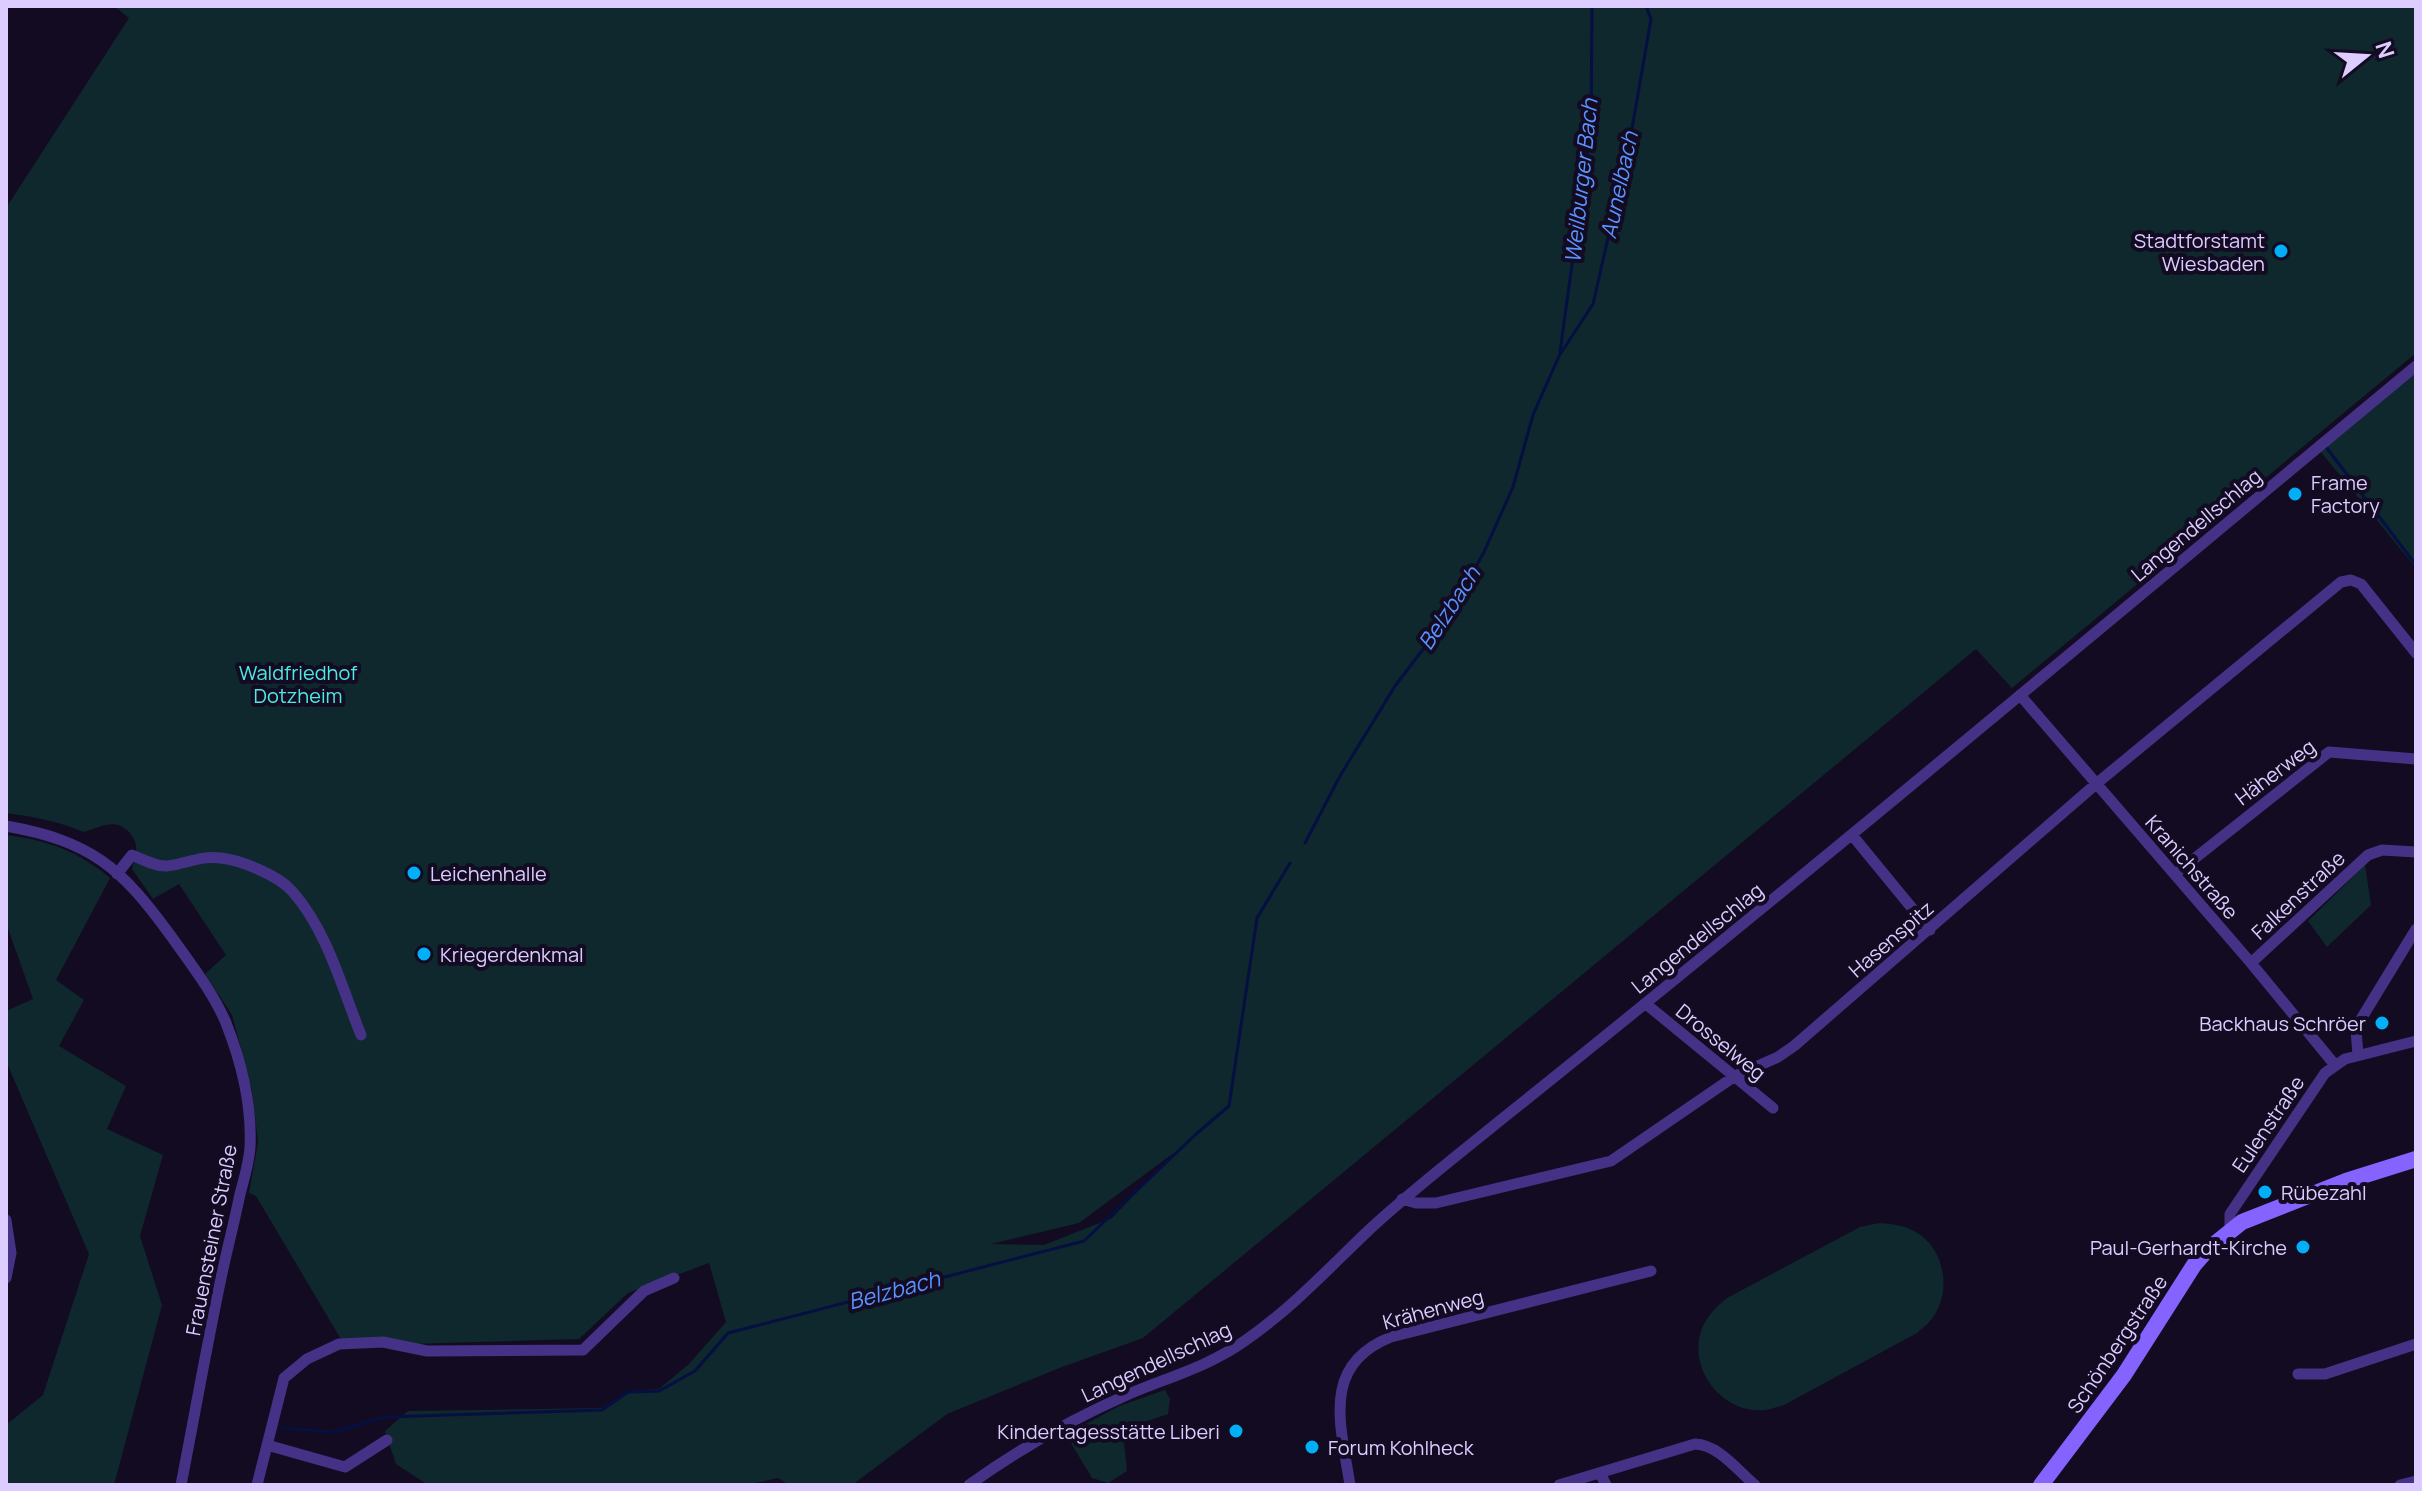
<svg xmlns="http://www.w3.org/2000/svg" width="2422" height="1491" viewBox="0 0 2422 1491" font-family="Manrope,sans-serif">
<rect width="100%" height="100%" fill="#130b22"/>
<!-- green -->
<path fill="#0e282d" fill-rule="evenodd" d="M114 6H2416V353L2012 688 1976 649 1143 1338 1062 1367 947 1414 852 1485H789L778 1478 746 1485H428L396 1464 385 1431 408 1411 602 1408 627 1391 659 1389 689 1364 726 1322 709 1263 628 1293 579 1339 345 1346 256 1196 249 1193 258 1142 252 1090 232 1015 205 974 226 955 179 884 153 899 132 869C133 863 136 857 136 851 137 844 134 838 130 833 115 816 100 828 83 832 59 821 33 817 6 813V208L129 18ZM1175 1152 1112 1218 1044 1245 991 1244 1079 1223Z
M2416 371V568L2320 451Z
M6 835C47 840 78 851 110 878L56 980 84 1000 59 1046 126 1086 107 1129 163 1155 140 1236 162 1305 114 1485H6V1425L43 1395 89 1254 6 1061V1011L33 999 6 923Z
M2365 865 2371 905 2327 947 2308 921Z
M1879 1223C1892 1224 1904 1225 1916 1232 1945 1249 1953 1293 1931 1320 1927 1325 1921 1329 1917 1333L1784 1405C1778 1407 1772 1409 1766 1410 1722 1415 1685 1367 1703 1326 1709 1314 1717 1306 1727 1298L1860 1227Z
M1165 1390 1170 1399 1168 1414 1135 1425 1124 1442 1127 1471 1108 1483 1092 1478 1066 1435 1119 1406Z"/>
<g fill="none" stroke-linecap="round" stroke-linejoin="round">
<!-- stream -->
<path stroke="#050f42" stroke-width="3" d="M1560 352 1591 126 1592 6
M2326 447 2416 565
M1305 843 1340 776 1395 686 1449 615 1484 552 1513 487 1533 415 1559 356 1593 304 1629 146 1651 19 1646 6
M282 1428 334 1432 385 1417 602 1410 628 1392 659 1391 695 1371 728 1333 1084 1241 1195 1135 1229 1106 1257 918 1290 863"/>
<!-- street -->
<path stroke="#453286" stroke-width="11" d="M2020 695 2251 963 2335 1065
M6 826C91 841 121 867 171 936 190 963 213 992 226 1023 241 1061 252 1106 250 1147 249 1163 244 1179 240 1194 234 1224 226 1253 220 1283 206 1350 194 1418 181 1485
M1852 835 1930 930
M117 874 132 855C142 859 156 867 167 866 186 864 201 855 221 858 241 860 279 876 292 891 327 930 342 988 361 1035
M2175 874 2329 752 2416 759
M2251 963 2368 855 2382 850 2416 852
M1646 1004 1773 1108
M2358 1055 2356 1030 2358 1024 2416 929
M1402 1199 1416 1203H1436L1611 1161 1735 1076 1778 1057 1794 1046 2096 784 2341 582 2351 580 2361 584 2416 653
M6 1220 11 1253 6 1278
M2230 1229V1214L2325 1073 2345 1059 2416 1041
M2298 1374H2325L2416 1344
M267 1445 345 1467 387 1440
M1600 1473 1606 1485
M257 1485 284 1378 307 1359 339 1344 383 1342 427 1351 583 1350 644 1291 674 1278
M969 1485C1019 1449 1072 1419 1129 1394 1169 1377 1210 1366 1246 1340 1291 1309 1330 1267 1370 1229 1410 1192 1454 1158 1497 1123 1807 875 2111 619 2416 366
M1350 1485C1341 1426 1320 1365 1391 1337L1651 1271
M1559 1485 1695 1444C1719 1445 1737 1470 1755 1485
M2400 1485 2416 1481"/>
<!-- secondary -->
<path stroke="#8563ff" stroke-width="16" d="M2041 1485 2124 1375 2194 1265 2207 1250 2242 1222 2346 1181 2416 1159"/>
</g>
<!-- markers -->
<g fill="#00aff7" stroke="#130b22" stroke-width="3">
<circle cx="2281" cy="251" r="8"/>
<circle cx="2295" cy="494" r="8"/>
<circle cx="414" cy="873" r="8"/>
<circle cx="424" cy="954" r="8"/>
<circle cx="2382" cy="1023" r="8"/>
<circle cx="2265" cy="1192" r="8"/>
<circle cx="2303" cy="1247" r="8"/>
<circle cx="1236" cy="1431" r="8"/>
<circle cx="1312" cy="1447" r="8"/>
</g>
<g text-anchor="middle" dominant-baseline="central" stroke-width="8" stroke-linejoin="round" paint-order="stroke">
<!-- poi labels -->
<g font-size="20" fill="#dcccff" stroke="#130b22" text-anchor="start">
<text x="2265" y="240" text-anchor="end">Stadtforstamt<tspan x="2265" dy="23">Wiesbaden</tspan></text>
<text x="2311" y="482">Frame<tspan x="2311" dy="23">Factory</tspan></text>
<text x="430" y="873">Leichenhalle</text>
<text x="440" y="954">Kriegerdenkmal</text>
<text x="2366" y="1023" text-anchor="end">Backhaus Schröer</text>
<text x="2281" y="1192">Rübezahl</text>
<text x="2287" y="1247" text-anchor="end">Paul-Gerhardt-Kirche</text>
<text x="1220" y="1431" text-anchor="end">Kindertagesstätte Liberi</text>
<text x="1328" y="1447">Forum Kohlheck</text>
</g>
<!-- street labels -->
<g font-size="20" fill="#dcccff" stroke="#130b22">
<text transform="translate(2196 525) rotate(-40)">Langendellschlag</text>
<text transform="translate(2275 772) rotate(-37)">Häherweg</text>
<text transform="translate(2192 867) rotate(49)">Kranichstraße</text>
<text transform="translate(2298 895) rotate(-43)">Falkenstraße</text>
<text transform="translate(1697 938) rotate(-39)">Langendellschlag</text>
<text transform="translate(1891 939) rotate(-41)">Hasenspitz</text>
<text transform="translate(1721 1042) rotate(39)">Drosselweg</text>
<text transform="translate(2268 1124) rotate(-56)">Eulenstraße</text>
<text transform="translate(211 1240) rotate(-79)">Frauensteiner Straße</text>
<text transform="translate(1433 1309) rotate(-15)">Krähenweg</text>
<text transform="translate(2117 1344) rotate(-56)">Schönbergstraße</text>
<text transform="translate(1156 1362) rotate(-25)">Langendellschlag</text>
</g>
<!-- park labels -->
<g font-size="20" fill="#4deae1" stroke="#130b22">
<text x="298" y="672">Waldfriedhof<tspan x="298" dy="23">Dotzheim</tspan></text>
</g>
<!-- water labels -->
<g font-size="22" font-style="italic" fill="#5a93ff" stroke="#130b22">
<text transform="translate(1581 181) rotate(-84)">Weilburger Bach</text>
<text transform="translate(1619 185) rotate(-78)">Aunelbach</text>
<text transform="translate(1449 608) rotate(-57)">Belzbach</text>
<text transform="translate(894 1290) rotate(-15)">Belzbach</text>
</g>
</g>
<!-- border -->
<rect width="2422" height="1491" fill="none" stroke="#dcccff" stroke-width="16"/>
<!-- north arrow -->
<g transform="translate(2366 56) rotate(72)" stroke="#130b22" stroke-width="6" paint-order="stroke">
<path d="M0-6L14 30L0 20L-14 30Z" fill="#dcccff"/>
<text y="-12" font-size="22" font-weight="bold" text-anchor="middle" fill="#dcccff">N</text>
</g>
</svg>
